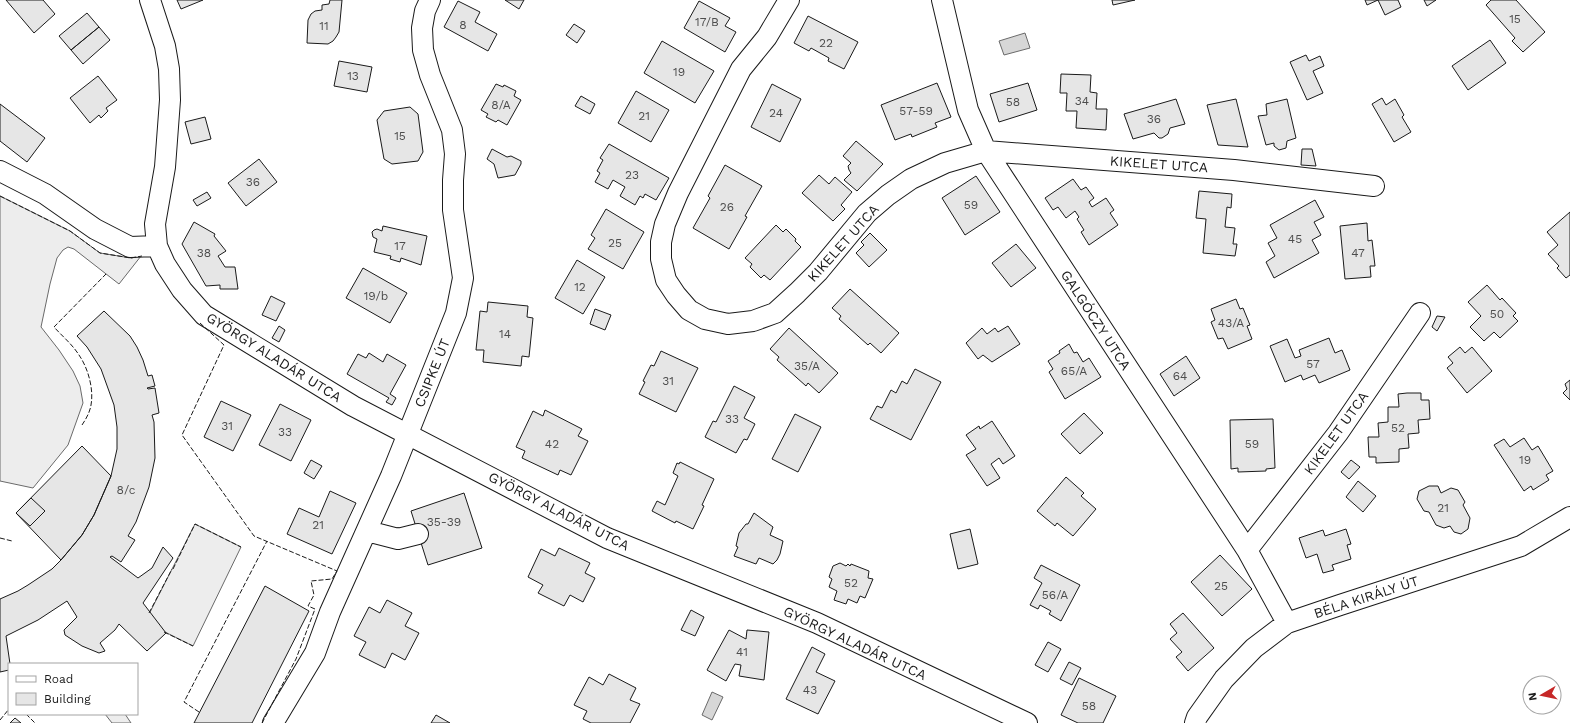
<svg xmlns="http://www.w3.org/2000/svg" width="1570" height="723" viewBox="0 0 1570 723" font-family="'Work Sans',sans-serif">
<rect width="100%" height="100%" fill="#fff"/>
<!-- built -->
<path fill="#ededed" stroke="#6a6a6a" d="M0 196 70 231 100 253 131 258 141 256 119 284 74 249 68 247 63 250 57 258 50 284 41 327 59 350 73 371 80 386 83 403 68 445 33 488 0 481Z
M195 524 241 547 193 646 145 622Z
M105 714H125L131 723H112Z"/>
<!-- water -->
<path fill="#d7d7d7" stroke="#6a6a6a" d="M1025 33 1030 48 1004 55 999 41Z
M712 692 723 697 712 720 702 715Z"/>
<!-- building -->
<path fill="#e6e6e6" stroke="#1a1a1a" d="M6 0H43L55 14 34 33Z
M177 0H203L181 9Z
M330 0H342L339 32 336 37 333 41 328 44 307 43 308 20 311 14 315 11 322 10V5L329 4Z
M505 0H524L519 9Z
M1112 0H1135L1113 5Z
M1365 0H1378L1367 5Z
M1378 0H1398L1401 7 1385 15Z
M1424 0H1436L1427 6Z
M1491 0H1516L1545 32 1523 52 1512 41 1515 38 1486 5Z
M458 1 480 12 475 22 497 34 488 51 444 27Z
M699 1 730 18 725 26 736 32 725 52 684 28Z
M87 13 99 27 71 50 59 36Z
M808 16 858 42 844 69 828 61 829 58 811 48 809 51 794 43Z
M574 24 585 31 577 43 566 35Z
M99 27 110 40 83 64 71 50Z
M1490 40 1506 63 1468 90 1452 66Z
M662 41 714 71 695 103 644 73Z
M1306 55 1309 61 1320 56 1324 66 1313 71 1323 93 1307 100 1290 62Z
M339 61 372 67 367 92 334 86Z
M1061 74 1091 75 1090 92 1097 93 1096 109H1107L1106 130 1076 128 1077 111H1066L1067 93H1060Z
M98 76 117 100 106 108 108 111 101 118 99 115 90 123 70 98Z
M937 83 951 117 935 123 937 127 912 137 911 134 895 140 881 105Z
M1028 83 1037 110 999 122 990 94Z
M496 84 503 87 504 85 516 91 514 96 521 100 507 125 498 120 496 122 486 117 488 114 481 110Z
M772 84 801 99 780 142 751 127Z
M636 91 669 110 651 142 618 123Z
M581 96 595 104 590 114 575 106Z
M1382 98 1386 105 1395 99 1404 115 1402 117 1411 132 1394 142 1372 104Z
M1176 99 1185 124 1170 128 1168 134 1162 138H1159L1154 133 1133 139 1124 114Z
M1236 99 1248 147 1218 145 1207 105Z
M1287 99 1296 138 1287 141 1286 148 1279 150 1274 146V143L1266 145 1258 116 1267 115 1266 104Z
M0 104 45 138 27 162 0 141Z
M410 107 418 114 423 152 418 161 392 164 384 159 377 120 384 111Z
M205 117 211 139 191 144 185 122Z
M856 141 883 164 857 191 844 180 851 173 849 170 848 166 851 163 843 156Z
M609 144 669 178 656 200 645 194 643 198 640 196 635 205 620 196 625 187 613 180 608 189 595 182 600 173 597 171 603 160 600 158Z
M492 149 507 157 511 156 521 161V164L515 175 498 178 494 164 487 159Z
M1302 149H1312L1316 166 1301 165Z
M259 159 277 182 246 206 228 183Z
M725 165 762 186 745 216 747 217 729 249 693 228 710 198 708 196Z
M819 175 829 184 835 177 852 192 841 205 845 209 833 221 802 193Z
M976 176 1000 212 965 235 942 198Z
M1073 179 1081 190 1086 187 1094 198 1089 202 1092 207 1106 198 1114 210 1110 213 1118 225 1089 245 1081 232 1084 230 1077 219 1079 217 1075 211 1066 218 1058 207 1053 210 1045 198Z
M1199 191 1232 194 1231 208 1227 207 1225 227 1235 228 1233 244H1237L1235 256 1203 253 1206 219 1196 218Z
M207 192 211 198 197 206 193 200Z
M1315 200 1324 217 1314 222 1321 235 1312 240 1319 253 1274 278 1266 262 1275 256 1268 243 1277 238 1270 225Z
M606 209 644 232 623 269 588 249 595 238 591 235Z
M1570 212V275L1566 278 1557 268 1559 266 1548 254 1558 245 1547 232Z
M194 222 215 234 214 236 226 251 218 256 225 267H235L238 289H220V285L206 286 182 244Z
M1367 223 1368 241 1372 240 1375 266H1370L1371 277 1345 279 1340 226Z
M776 225 783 232 786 229 796 239 795 241 801 247 770 280 764 275 761 278 750 267 752 264 745 258Z
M383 226 427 236 421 265 401 258 400 262 390 259 391 256 374 252 377 239 373 237 372 232 374 230 377 229 382 231Z
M870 233 887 250 869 267 856 253 864 245 861 242Z
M1016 244 1036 268 1011 287 992 263Z
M577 260 605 277 583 314 555 298Z
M363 268 407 293 390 323 346 298Z
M1487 285 1500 300 1502 298 1516 313 1513 316 1518 321 1500 338 1494 332 1484 341 1470 327 1481 316 1468 302Z
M850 289 899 333 881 353 870 343 868 345 839 319 841 316 832 308Z
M271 296 285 303 276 321 262 315Z
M1236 299 1240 309 1243 308 1250 325 1247 326 1252 339 1228 349 1223 338 1218 339 1211 322 1215 320 1211 309Z
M488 302 528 306 527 317 533 318 529 357 522 356 521 366 483 362 484 350H476L480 311 487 312Z
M595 309 611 315 605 330 590 324Z
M104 311 130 336 137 347 143 360 148 376 152 375 155 386 147 388 148 389 155 388 159 413 152 415 154 422 155 458 149 487 136 522 128 536 135 540 121 562 112 556 110 557 138 578 152 568 163 547 173 558 143 603 166 633 147 651 119 624 115 630 100 643 105 651 99 653 82 646 65 635 64 630 77 617 67 601 38 620 6 636 10 664 9 670 0 672V599L18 591 28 585 52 569 61 560 82 535 94 515 111 476 117 449V427L114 405 101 369 87 347 77 336Z
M1437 316 1445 317 1437 331 1432 327Z
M279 326 285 330 279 342 272 338Z
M1008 326 1020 344 992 362 983 355 978 359 966 343 982 328 987 334 995 328 998 332Z
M789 328 838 373 819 393 808 383 806 386 777 360 779 357 770 349Z
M1329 338 1335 353 1342 350 1350 370 1319 383 1315 375 1303 380 1301 375 1285 382 1270 346 1287 339 1295 358 1301 356 1299 350Z
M1069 344 1074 353 1077 352 1083 362 1089 358 1101 377 1065 399 1049 372 1053 369 1048 361 1060 353 1059 351Z
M1460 347 1465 353 1472 347 1492 371 1467 393 1447 368 1453 363 1448 357Z
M661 351 698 368 676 412 639 394 645 382 643 381 651 365 654 366Z
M369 353 383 362 387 354 406 365 390 394 396 398 392 405 386 402 389 398 347 374 358 354 366 358Z
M1186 356 1200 378 1174 396 1160 374Z
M915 369 941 382 911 440 870 419 877 406 882 408 891 390 896 393 902 381 907 384Z
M1570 380V400L1563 393 1567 389 1565 384Z
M734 386 755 397 744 418 755 424 747 440 744 439 736 453 705 437 713 421 716 422Z
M1407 393H1421V400H1429L1430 419 1418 420 1419 433 1408 434 1409 448 1399 449V462L1376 463V457H1369L1368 437H1379L1378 423 1388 422V407H1399L1398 394Z
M221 401 251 415 233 451 204 437Z
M280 404 311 420 291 461 259 445Z
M545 410 582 429 578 436 588 441 571 475 560 470 558 475 522 458 525 451 516 447 533 411 543 416Z
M1084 413 1103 433 1080 454 1061 434Z
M795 414 821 427 798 472 772 459Z
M1273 419 1275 468 1266 469V471L1238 472V468L1231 469 1230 420Z
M992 421 1015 456 1003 464 999 458 991 464 1000 478 987 486 966 455 976 449 966 435 979 426 980 429Z
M1524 438 1532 450 1538 446 1553 471 1546 475 1549 480 1533 490 1531 486 1524 491 1494 445 1504 439 1510 447Z
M82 446 111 476 94 515 82 535 61 560 16 513Z
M311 460 322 466 314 479 304 473Z
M1351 460 1360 467 1349 479 1341 472Z
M680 462 714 479 702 505 704 506 693 529 676 521 675 523 652 511 657 501 665 505 678 476 673 473 677 463 679 464Z
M1066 477 1084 493 1081 496 1096 509 1073 536 1057 523 1055 526 1037 511Z
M1358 481 1376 496 1363 512 1346 497Z
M1429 486H1438L1441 493 1451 488 1458 490 1465 502 1463 505 1470 518 1468 529 1461 534 1454 532 1450 526 1444 528 1436 525 1429 512 1424 511 1417 499 1419 491Z
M330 491 356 503 332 554 287 534 299 508 319 517Z
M464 493 482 548 428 565 411 511Z
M31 498 45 511 30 526 16 513Z
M754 513 773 527 770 535 783 541 780 554 777 560 773 564 759 558 756 564 734 556 738 547 736 546 739 533 746 524H748Z
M970 529 978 564 958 569 950 534Z
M1346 529 1351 544 1347 545 1351 559 1332 565 1334 570 1323 573 1317 554 1306 558 1299 538 1323 530 1325 536Z
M559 548 590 563 585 573 595 578 583 602 570 595 564 606 538 593 543 585 528 577 541 549 555 556Z
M1220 555 1252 589 1222 616 1191 582Z
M840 563 846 566 848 564 850 566 851 564 869 571 868 578 873 579 865 598 860 596 857 603 848 599 846 604 834 600 837 591 829 587 832 579 829 577 833 566Z
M1041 565 1080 585 1061 621 1049 614 1051 611 1040 605 1038 609 1030 605 1042 583 1034 578Z
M265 586 309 611 252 723H194Z
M387 600 412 613 405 626 419 633 405 660 392 653 385 668 359 655 366 642 354 636 369 607 380 613Z
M691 610 704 617 695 636 681 630Z
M1183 613 1214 648 1188 671 1176 657 1182 652 1170 639 1177 633 1170 624Z
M729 630 746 639 747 630 769 632 764 680 739 676 741 665 735 664 726 681 707 670Z
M1048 642 1061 649 1048 672 1035 665Z
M812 647 825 654 816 672 835 681 818 714 786 699Z
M1069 662 1081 668 1072 685 1060 679Z
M609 674 636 688 630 700 640 704 630 723H591L583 719 587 711 574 705 589 677 603 685Z
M1079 678 1116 696 1103 723H1078L1061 715Z
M436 715 450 723H431Z
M15 718 21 723H10Z"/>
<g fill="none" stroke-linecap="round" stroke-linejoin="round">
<!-- minor casing -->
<g stroke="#1a1a1a" stroke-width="22">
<path id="minor" d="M150 0 165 46 169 69 170 100 165 167 155 224 157 246 165 264 182 290 204 315 353 406 607 538 817 623 1027 723
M789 0 767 37 741 69 678 193 665 224 661 242V259L666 280 676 295 689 310 705 319 728 324 753 321 775 313 797 293 818 272 867 213 888 195 911 179 945 163 986 151 1234 170 1374 186
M942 0 968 110 986 151 1247 550 1287 623
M0 171 45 194 95 229 130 247 157 246
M367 531 398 539 418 534
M1247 550 1338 433 1420 313
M273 723 315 653 330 612 391 476 456 313 463 278 453 210V180L455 154 452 130 430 75 423 50 422 28 425 11 430 0
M1195 723 1197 717 1224 679 1254 648 1287 623 1340 605 1521 546 1570 517"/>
</g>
<!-- minor -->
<use href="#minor" stroke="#fff" stroke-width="20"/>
<!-- fence -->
<path stroke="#1a1a1a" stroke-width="1" stroke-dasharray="5 2" stroke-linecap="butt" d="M0 196 70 231 100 253 131 258 142 256
M200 323 224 345 182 435 254 536 337 571 332 579 311 581 314 595 308 606 315 609 296 659 262 723
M82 425C86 419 90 412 91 405 94 389 88 368 79 355 72 344 62 336 54 327L106 274
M0 538 12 541
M173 569 195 524 241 547
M149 613 172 569
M164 632 193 646
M199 712 184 702 267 541
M26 714 35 723
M0 720 9 709"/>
</g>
<g text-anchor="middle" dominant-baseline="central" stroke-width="3" stroke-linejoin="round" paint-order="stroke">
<!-- number labels -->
<g font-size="12" fill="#4d4d4d">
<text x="1515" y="19">15</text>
<text x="707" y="22">17/B</text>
<text x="463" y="25">8</text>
<text x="324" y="26">11</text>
<text x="826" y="43">22</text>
<text x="679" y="72">19</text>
<text x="353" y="76">13</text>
<text x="1082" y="101">34</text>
<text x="1013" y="102">58</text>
<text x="501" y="105">8/A</text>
<text x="916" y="111">57-59</text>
<text x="776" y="113">24</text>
<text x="644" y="116">21</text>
<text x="1154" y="119">36</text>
<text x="400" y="136">15</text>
<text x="632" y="175">23</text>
<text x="253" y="182">36</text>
<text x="971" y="205">59</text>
<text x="727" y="207">26</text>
<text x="1295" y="239">45</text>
<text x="615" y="243">25</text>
<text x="400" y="246">17</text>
<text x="204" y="253">38</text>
<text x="1358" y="253">47</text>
<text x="580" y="287">12</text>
<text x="376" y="296">19/b</text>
<text x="1497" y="314">50</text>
<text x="1231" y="323">43/A</text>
<text x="505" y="334">14</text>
<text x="1313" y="364">57</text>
<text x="807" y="366">35/A</text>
<text x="1074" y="371">65/A</text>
<text x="1180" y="376">64</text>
<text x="668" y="381">31</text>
<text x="732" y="419">33</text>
<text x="227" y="426">31</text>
<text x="1398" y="428">52</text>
<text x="285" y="432">33</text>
<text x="552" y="444">42</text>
<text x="1252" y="444">59</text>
<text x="1525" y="460">19</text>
<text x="126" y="490">8/c</text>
<text x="1443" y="508">21</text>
<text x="444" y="522">35-39</text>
<text x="318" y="525">21</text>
<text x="851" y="583">52</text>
<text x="1221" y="586">25</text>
<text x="1055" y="595">56/A</text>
<text x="742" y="652">41</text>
<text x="810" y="690">43</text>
<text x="1089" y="706">58</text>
</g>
<!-- street labels -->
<g font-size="14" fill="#1a1a1a" stroke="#fff">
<text transform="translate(1159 164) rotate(4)">KIKELET UTCA</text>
<text transform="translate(843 243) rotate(-48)">KIKELET UTCA</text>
<text transform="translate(1096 320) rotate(57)">GALGÓCZY UTCA</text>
<text transform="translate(274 357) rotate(32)">GYÖRGY ALADÁR UTCA</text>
<text transform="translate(432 373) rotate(-68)">CSIPKE ÚT</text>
<text transform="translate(1336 433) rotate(-54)">KIKELET UTCA</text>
<text transform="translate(559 511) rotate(27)">GYÖRGY ALADÁR UTCA</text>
<text transform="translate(1366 597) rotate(-18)">BÉLA KIRÁLY ÚT</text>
<text transform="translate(855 643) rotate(25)">GYÖRGY ALADÁR UTCA</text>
</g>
</g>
<!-- legend -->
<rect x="8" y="663" width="130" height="52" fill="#ffffff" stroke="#a3a3a3"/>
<rect x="16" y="676" width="20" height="6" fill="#ffffff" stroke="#a3a3a3"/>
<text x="44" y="683" font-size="12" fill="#1a1a1a">Road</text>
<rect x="16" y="693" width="20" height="12" fill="#e6e6e6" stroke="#a3a3a3"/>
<text x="44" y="703" font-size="12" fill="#1a1a1a">Building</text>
<!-- north arrow -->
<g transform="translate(1542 695) rotate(261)"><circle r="19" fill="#ffffff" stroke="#a3a3a3"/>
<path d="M0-3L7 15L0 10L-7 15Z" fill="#c62828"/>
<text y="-6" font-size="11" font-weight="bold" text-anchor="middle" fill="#1a1a1a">N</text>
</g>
</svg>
